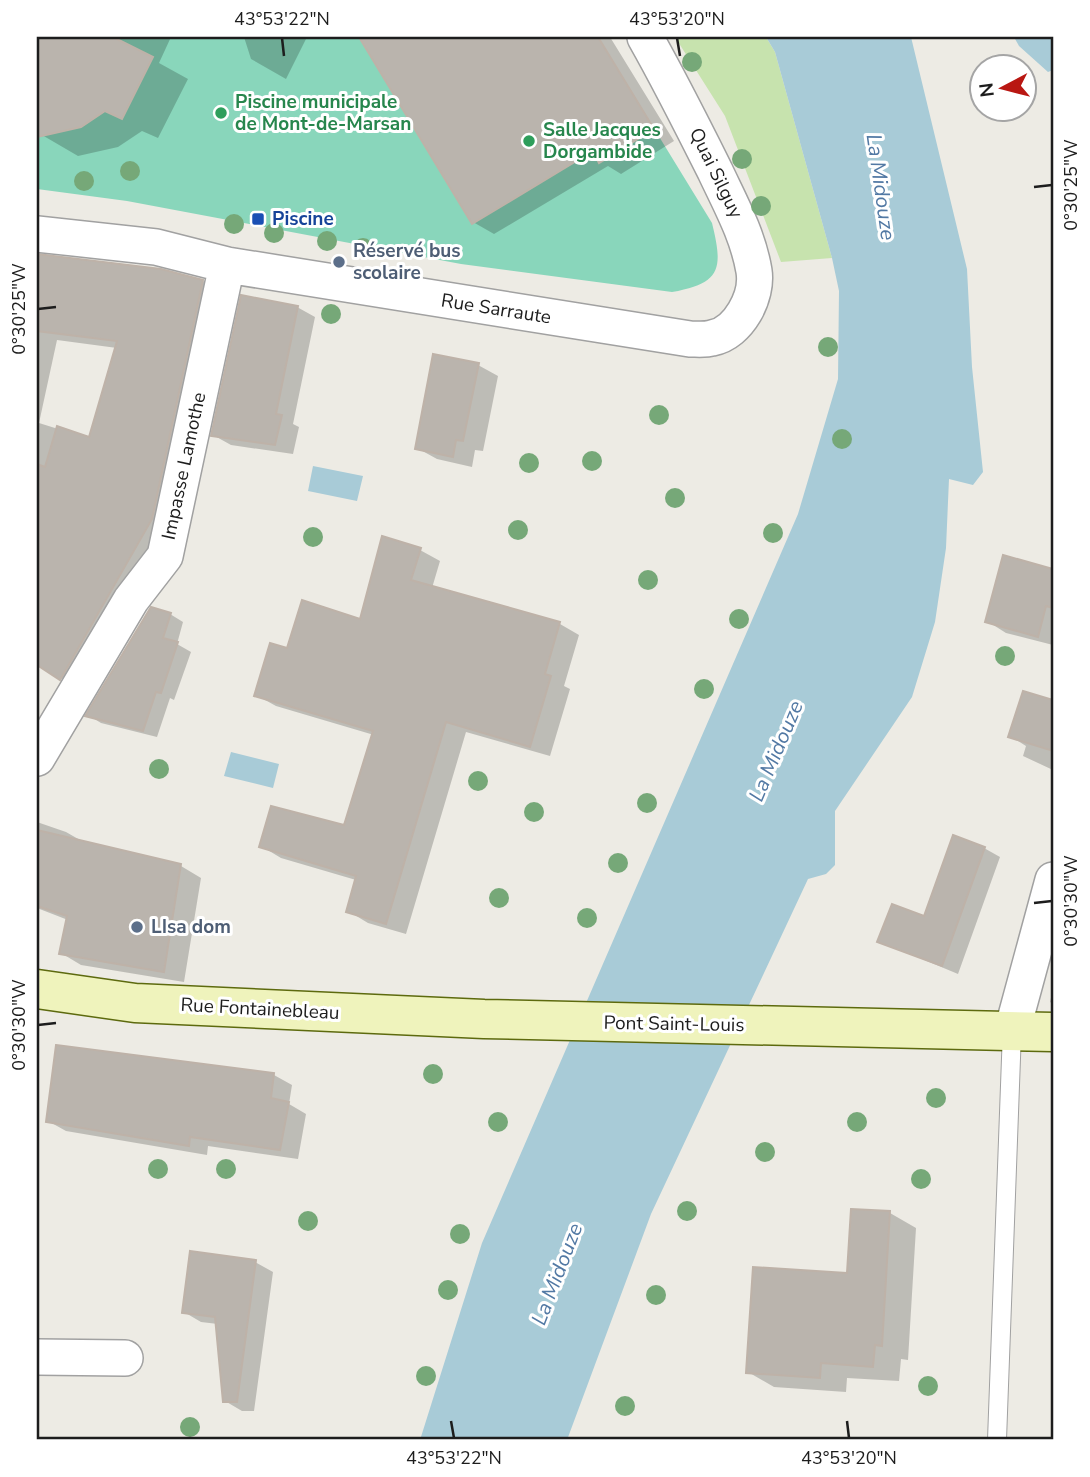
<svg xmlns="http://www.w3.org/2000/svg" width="1090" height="1477" viewBox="0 0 1090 1477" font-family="'Nunito Sans',sans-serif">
<rect width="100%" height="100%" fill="#edebe4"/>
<!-- grass -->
<path fill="#c7e3ae" d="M675 37H766L775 52 832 258 781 262 725 116Z"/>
<!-- pitch -->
<path fill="#89d6bb" d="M37 37H598L712 223C723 268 722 283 672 292L461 264 127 201 37 189Z"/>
<!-- water -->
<path fill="#a8cbd7" d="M766 37H911L967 269 972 367 983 472 973 485 949 479 946 548 935 622 912 697 835 811V865L826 874 808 879 651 1214 567 1440H420L482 1243 798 514 838 379 839 291 832 258 775 52Z
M1014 37H1053V70L1048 72 1019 46Z
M313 466 363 476 357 501 308 491Z
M231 752 279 764 273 788 224 776Z"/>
<!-- shadow -->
<path fill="#0003" fill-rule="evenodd" d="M37 37H171L159 63 188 79 158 138 142 131 118 147 78 156 42 135 37 124Z
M244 37H307L286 79 251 59Z
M361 37H610L674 141 621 174 608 166 494 234 473 222Z
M37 256 161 271 203 281 221 292 170 529 79 688 37 663ZM57 340 117 348 90 439 39 423Z
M297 307 315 317 293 424 299 427 293 454 231 445 213 435Z
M478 365 498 376 483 451 475 450 472 467 437 459 417 448Z
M420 550 440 561 432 588 560 624 579 635 564 686 570 689 550 756 466 732 406 934 368 923 348 911 356 880 281 858 261 846 345 827 374 735 276 706 256 695 288 650 361 621Z
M1004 557 1053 571V645L1006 633 987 621Z
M170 614 183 622 177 644 191 652 174 700 170 698 157 737 101 723 88 715Z
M1024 693 1053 702V770L1023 756 1026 746 1010 736Z
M37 822 66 832 87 844 181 866 201 878 184 982 81 965 61 953 68 920 37 908Z
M984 848 1000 857 958 974 879 941 925 918Z
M1053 989V1004L1050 1002Z
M274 1075 292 1085 289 1104 306 1114 298 1159 208 1146 207 1155 66 1131 48 1121Z
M890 1213 916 1228 908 1360 901 1359 899 1381 847 1378 846 1392 774 1387 748 1372 848 1275Z
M255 1262 273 1272 254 1411H242L225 1401 218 1324 201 1322 184 1312Z"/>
<!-- building -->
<path fill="#bab4ad" stroke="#beb2a8" stroke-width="2" d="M37 37H113L153 57 122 119 105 111 81 127 37 137Z
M359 37H598L654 129 599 163 593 151 472 224Z
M37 254 161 269 203 280 152 519 60 680 37 665V464L45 467 57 426 89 437 117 341 37 331Z
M241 295 298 306 276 414 282 415 275 445 211 436Z
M433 354 479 363 463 441 456 440 453 457 415 449Z
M382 536 421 548 411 580 560 622 545 674 551 676 530 747 446 722 386 924 346 912 356 876 259 847 271 806 344 825 373 731 254 696 270 643 287 648 302 600 360 619Z
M1003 555 1053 569V608L1046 606 1038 637 985 622Z
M151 607 171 613 163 638 178 642 161 693 156 692 143 731 85 716Z
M1023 691 1053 700V751L1008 737Z
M37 830 181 864 164 972 59 954 67 916 37 906Z
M953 835 985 847 942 966 877 942 892 904 924 916Z
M56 1045 274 1073 271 1098 289 1102 280 1150 190 1137 189 1146 46 1122Z
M851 1209 890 1211 882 1346 875 1345 873 1367 821 1363 820 1378 746 1373 753 1267 847 1273Z
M190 1251 256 1260 237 1402H223L215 1317 182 1313Z"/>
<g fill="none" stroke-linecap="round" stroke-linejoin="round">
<!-- lane casing -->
<g stroke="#a1a1a1" stroke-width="20">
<path id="lane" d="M997 1440 1012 1031"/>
</g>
<!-- street casing -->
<g stroke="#a1a1a1" stroke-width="38">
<path id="street" d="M37 234 156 247 227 265 690 339C697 339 705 340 712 338 739 333 758 296 754 271 748 235 730 203 715 171 692 125 670 81 645 37
M37 758 131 600 165 556 227 265
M1012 1031 1053 880
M37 1357 125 1358"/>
</g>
<!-- secondary casing -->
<g stroke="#5d6a0e" stroke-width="41">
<path id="secondary" d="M37 989 135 1003 484 1019 1053 1032"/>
</g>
<!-- lane -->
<use href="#lane" stroke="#fff" stroke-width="18"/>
<!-- street -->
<use href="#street" stroke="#fff" stroke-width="35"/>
<!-- secondary -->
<use href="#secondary" stroke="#eff3bc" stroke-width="38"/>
</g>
<!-- trees -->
<g fill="#76a878">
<circle cx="692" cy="62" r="10"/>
<circle cx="742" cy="159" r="10"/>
<circle cx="130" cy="171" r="10"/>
<circle cx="84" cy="181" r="10"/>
<circle cx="761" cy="206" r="10"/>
<circle cx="234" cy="224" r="10"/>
<circle cx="274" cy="233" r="10"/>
<circle cx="327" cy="241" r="10"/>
<circle cx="363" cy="248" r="10"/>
<circle cx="331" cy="314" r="10"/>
<circle cx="828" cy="347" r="10"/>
<circle cx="659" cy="415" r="10"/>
<circle cx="842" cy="439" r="10"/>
<circle cx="592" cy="461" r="10"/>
<circle cx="529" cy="463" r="10"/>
<circle cx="675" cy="498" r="10"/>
<circle cx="518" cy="530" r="10"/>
<circle cx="773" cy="533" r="10"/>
<circle cx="313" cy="537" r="10"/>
<circle cx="648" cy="580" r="10"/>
<circle cx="739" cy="619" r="10"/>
<circle cx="1005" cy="656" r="10"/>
<circle cx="704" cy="689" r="10"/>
<circle cx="159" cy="769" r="10"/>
<circle cx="478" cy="781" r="10"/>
<circle cx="647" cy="803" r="10"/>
<circle cx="534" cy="812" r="10"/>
<circle cx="618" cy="863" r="10"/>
<circle cx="499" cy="898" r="10"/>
<circle cx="587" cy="918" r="10"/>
<circle cx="433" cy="1074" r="10"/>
<circle cx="936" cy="1098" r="10"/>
<circle cx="498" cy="1122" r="10"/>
<circle cx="857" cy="1122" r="10"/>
<circle cx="765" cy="1152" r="10"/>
<circle cx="158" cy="1169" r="10"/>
<circle cx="226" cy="1169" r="10"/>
<circle cx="921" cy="1179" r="10"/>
<circle cx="687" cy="1211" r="10"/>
<circle cx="308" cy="1221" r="10"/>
<circle cx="460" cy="1234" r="10"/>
<circle cx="448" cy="1290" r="10"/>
<circle cx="656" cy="1295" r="10"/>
<circle cx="426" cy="1376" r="10"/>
<circle cx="928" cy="1386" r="10"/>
<circle cx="625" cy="1406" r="10"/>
<circle cx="190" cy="1427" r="10"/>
</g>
<!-- ticks -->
<path fill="none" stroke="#1d1d1d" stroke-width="2.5" d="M282 38 284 56M677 38 680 56M1034 187 1052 185M38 309 56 307M1034 903 1052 901M38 1025 56 1023M451 1421 454 1438M847 1421 849 1438"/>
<!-- markers -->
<g fill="#2e9e5b" stroke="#fff" stroke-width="2.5">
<circle cx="221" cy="113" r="7"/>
<circle cx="529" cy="141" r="7"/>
</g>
<rect fill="#1a4fb4" stroke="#fff" stroke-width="2.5" x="251" y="212" width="14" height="14" rx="3.5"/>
<g fill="#5c6f8a" stroke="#fff" stroke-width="2.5">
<circle cx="339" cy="262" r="7"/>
<circle cx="137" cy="927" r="7"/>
</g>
<g text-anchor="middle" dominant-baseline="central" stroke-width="6" stroke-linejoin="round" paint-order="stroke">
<!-- leisure labels -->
<g font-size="19" font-weight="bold" fill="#27864d" stroke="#fff" text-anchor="start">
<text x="235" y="102">Piscine municipale<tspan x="235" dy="22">de Mont-de-Marsan</tspan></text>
<text x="543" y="130">Salle Jacques<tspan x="543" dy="22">Dorgambide</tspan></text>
</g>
<!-- street labels -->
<g font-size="19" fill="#1d1d1d" stroke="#fff">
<text transform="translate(716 173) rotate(64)">Quai Silguy</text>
<text transform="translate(496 309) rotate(9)">Rue Sarraute</text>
<text transform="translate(184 466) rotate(-78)">Impasse Lamothe</text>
<text transform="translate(260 1009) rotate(3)">Rue Fontainebleau</text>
<text transform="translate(674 1024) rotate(1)">Pont Saint-Louis</text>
</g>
<!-- transit labels -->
<g font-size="19" font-weight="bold" fill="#164399" stroke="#fff" text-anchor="start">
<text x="272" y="219">Piscine</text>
</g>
<!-- service labels -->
<g font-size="19" font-weight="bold" fill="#4e5e75" stroke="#fff" text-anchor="start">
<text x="353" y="251">Réservé bus<tspan x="353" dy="22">scolaire</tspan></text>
<text x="151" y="927">LIsa dom</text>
</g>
<!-- water labels -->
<g font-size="21" font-style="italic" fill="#5279a4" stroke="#fff">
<text transform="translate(881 187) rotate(82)">La Midouze</text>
<text transform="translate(776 751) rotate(-67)">La Midouze</text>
<text transform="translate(557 1274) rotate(-69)">La Midouze</text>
</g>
</g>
<!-- border -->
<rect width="1090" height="1477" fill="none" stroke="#ffffff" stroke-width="77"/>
<!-- north arrow -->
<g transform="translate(1003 88) rotate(263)"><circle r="33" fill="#ffffff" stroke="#a5a5a5" stroke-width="2"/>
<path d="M0-5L12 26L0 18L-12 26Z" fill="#b91712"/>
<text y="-10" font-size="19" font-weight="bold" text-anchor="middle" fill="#1d1d1d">N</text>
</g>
<rect x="38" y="38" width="1014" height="1400" fill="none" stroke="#1d1d1d" stroke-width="2.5"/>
<g font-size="18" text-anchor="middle" fill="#1d1d1d">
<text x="282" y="25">43°53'22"N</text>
<text x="677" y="25">43°53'20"N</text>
<text transform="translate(1071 185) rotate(-90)" y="6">0°30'25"W</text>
<text transform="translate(19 309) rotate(-90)" y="6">0°30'25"W</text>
<text transform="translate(1071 901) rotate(-90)" y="6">0°30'30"W</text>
<text transform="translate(19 1025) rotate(-90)" y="6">0°30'30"W</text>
<text x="454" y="1464">43°53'22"N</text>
<text x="849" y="1464">43°53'20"N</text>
</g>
</svg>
